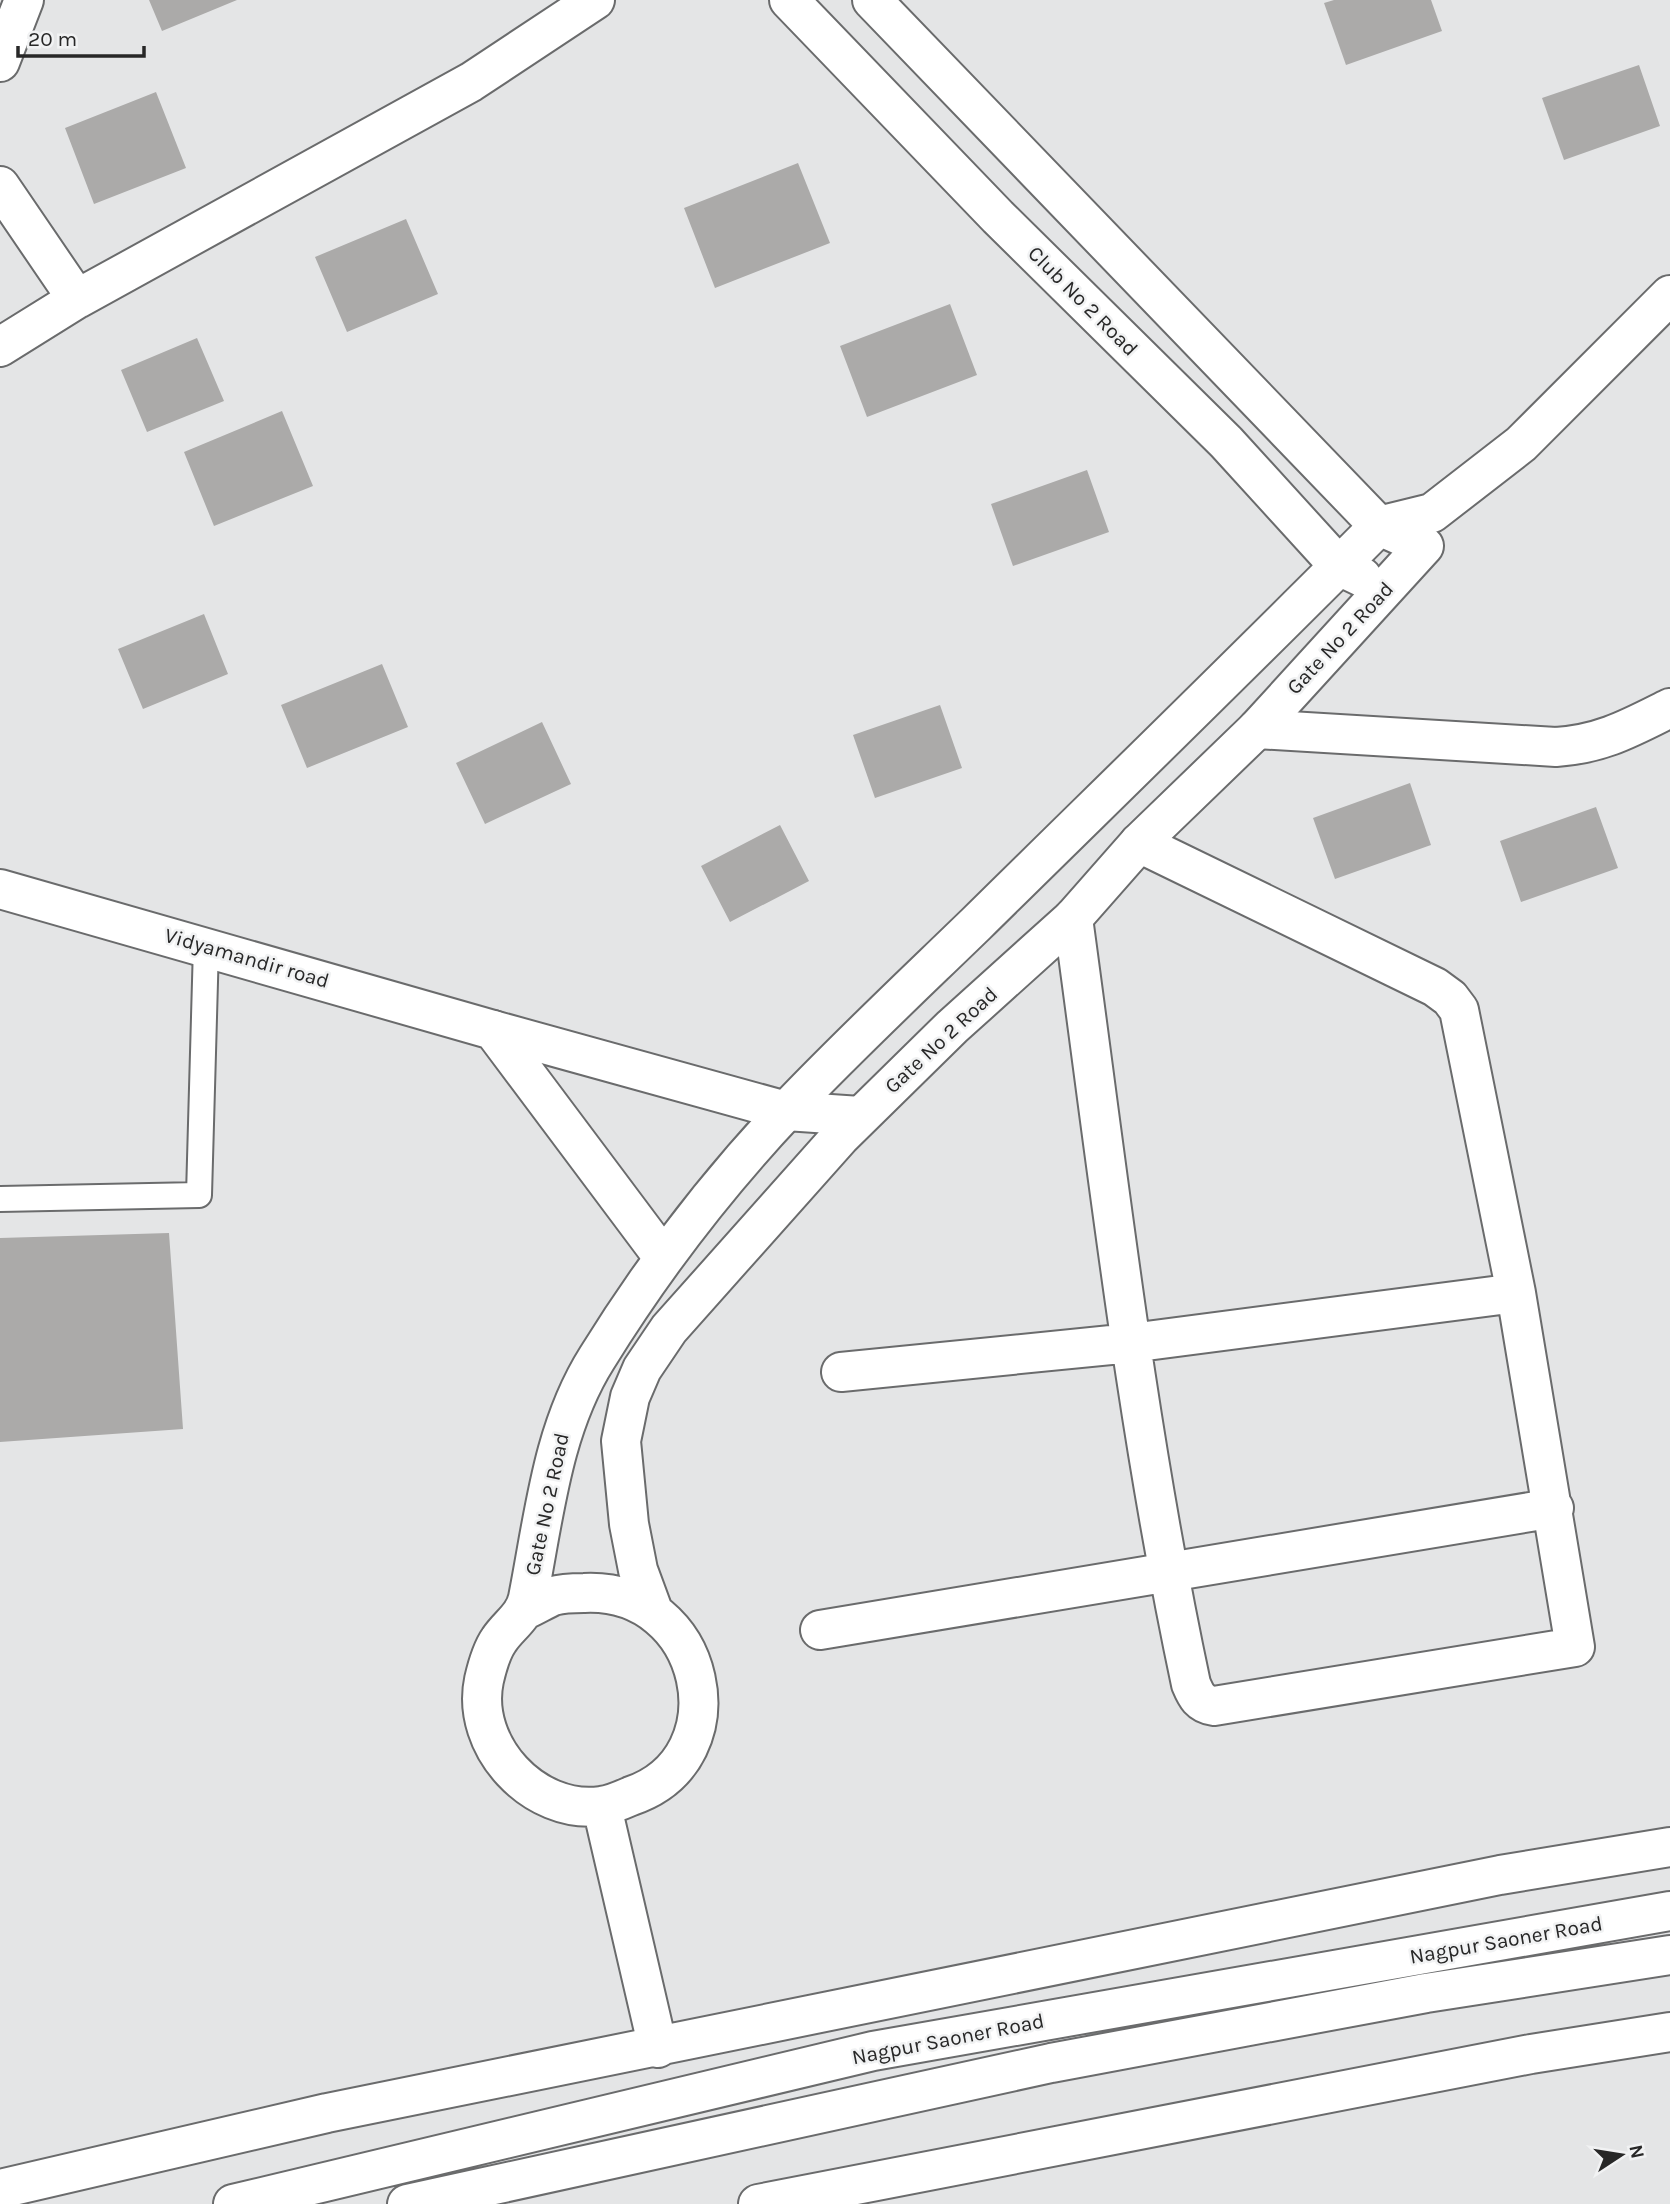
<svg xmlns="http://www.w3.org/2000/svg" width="1670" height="2204" viewBox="0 0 1670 2204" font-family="Karla,sans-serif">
<rect width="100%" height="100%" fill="#e4e5e6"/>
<!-- building -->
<path fill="#abaaa9" d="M149 0H237L162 31Z
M1334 0H1431L1442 31 1346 65 1324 3Z
M1639 65 1660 126 1564 160 1542 98Z
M156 92 186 168 94 204 65 128Z
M798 163 830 243 715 288 684 208Z
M406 219 438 294 347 332 315 257Z
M950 304 977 375 867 417 840 346Z
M197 338 224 401 147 432 121 370Z
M282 411 313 486 214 526 184 452Z
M1087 470 1109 532 1013 566 991 504Z
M204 614 228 674 143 709 118 649Z
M382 664 408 727 307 768 281 705Z
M940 705 962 768 875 798 853 735Z
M542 722 571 784 485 824 456 763Z
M1410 783 1431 845 1335 879 1313 818Z
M1596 807 1618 868 1521 902 1500 841Z
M780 825 809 881 730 922 701 866Z
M169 1233 183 1429 0 1442V1238Z"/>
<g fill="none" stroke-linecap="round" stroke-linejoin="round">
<!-- service casing -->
<g stroke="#6a6b6c" stroke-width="28">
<path id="service" d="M0 1199 199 1195 206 946"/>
</g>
<!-- minor casing -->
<g stroke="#6a6b6c" stroke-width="42">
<path id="minor" d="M0 62 24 0
M0 186 77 299
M0 347 77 299 471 82 595 0
M1379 526 1432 513 1521 444 1670 295
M1257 729 1556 747C1602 744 1630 728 1670 708
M1073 918C1108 1174 1137 1431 1191 1684 1196 1696 1200 1704 1214 1706L1575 1647 1516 1293 1459 1010 1450 998 1435 987 1139 843
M493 1030 786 1111 860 1116
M841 1372 1131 1343 1516 1293
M820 1630 1554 1508"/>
</g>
<!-- tertiary casing -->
<g stroke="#6a6b6c" stroke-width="42">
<path id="tertiary" d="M789 0 998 217 1226 442 1339 566 1362 577
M652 1608 638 1570 629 1524 621 1441 630 1397 642 1369 669 1329 840 1137 952 1027 1073 918 1139 843 1257 729 1424 546 1379 526 872 0
M525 1610C534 1606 544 1600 553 1596 563 1593 574 1593 584 1593 707 1587 743 1758 631 1796 622 1800 611 1805 601 1806 534 1815 470 1746 484 1680 487 1667 492 1650 499 1640 509 1625 524 1617 528 1598 544 1517 552 1429 597 1358 652 1269 717 1184 789 1108 849 1045 913 985 976 924 1110 792 1246 660 1379 526
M602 1807 658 2048
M0 2189 327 2113 1500 1875 1670 1847
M758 2204 1531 2054 1670 2032"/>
</g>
<!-- secondary casing -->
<g stroke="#6a6b6c" stroke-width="42">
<path id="secondary" d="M0 889 493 1030 663 1257"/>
</g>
<!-- trunk casing -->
<g stroke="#6a6b6c" stroke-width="42">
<path id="trunk" d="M233 2204 873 2051 1670 1911
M407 2204 1051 2063 1426 1993 1670 1955"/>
</g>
<!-- service -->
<use href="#service" stroke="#fff" stroke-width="24"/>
<!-- minor -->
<use href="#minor" stroke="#fff" stroke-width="38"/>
<!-- tertiary -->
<use href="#tertiary" stroke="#fff" stroke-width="38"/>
<!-- secondary -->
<use href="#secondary" stroke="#fff" stroke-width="38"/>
<!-- trunk -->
<use href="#trunk" stroke="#fff" stroke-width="38"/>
</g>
<g text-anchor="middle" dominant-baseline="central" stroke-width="5" stroke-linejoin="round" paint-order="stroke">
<!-- street labels -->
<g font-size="21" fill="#272727" stroke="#f1f2f3">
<text transform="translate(1083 301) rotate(45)">Club No 2 Road</text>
<text transform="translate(1340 638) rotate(-47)">Gate No 2 Road</text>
<text transform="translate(247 958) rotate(16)">Vidyamandir road</text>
<text transform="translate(941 1040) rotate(-43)">Gate No 2 Road</text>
<text transform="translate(547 1504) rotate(-78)">Gate No 2 Road</text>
<text transform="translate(1506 1940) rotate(-10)">Nagpur Saoner Road</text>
<text transform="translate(948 2039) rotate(-11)">Nagpur Saoner Road</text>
</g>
</g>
<!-- north arrow -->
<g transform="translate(1621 2155) rotate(78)" stroke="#f1f2f3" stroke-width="5" paint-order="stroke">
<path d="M0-5L12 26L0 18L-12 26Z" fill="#272727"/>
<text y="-10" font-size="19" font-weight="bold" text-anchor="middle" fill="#272727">N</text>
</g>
<!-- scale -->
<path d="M18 46v10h126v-10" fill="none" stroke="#272727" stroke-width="3.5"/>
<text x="28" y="46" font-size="21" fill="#272727" stroke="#f1f2f3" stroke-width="5" paint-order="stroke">20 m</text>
</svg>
